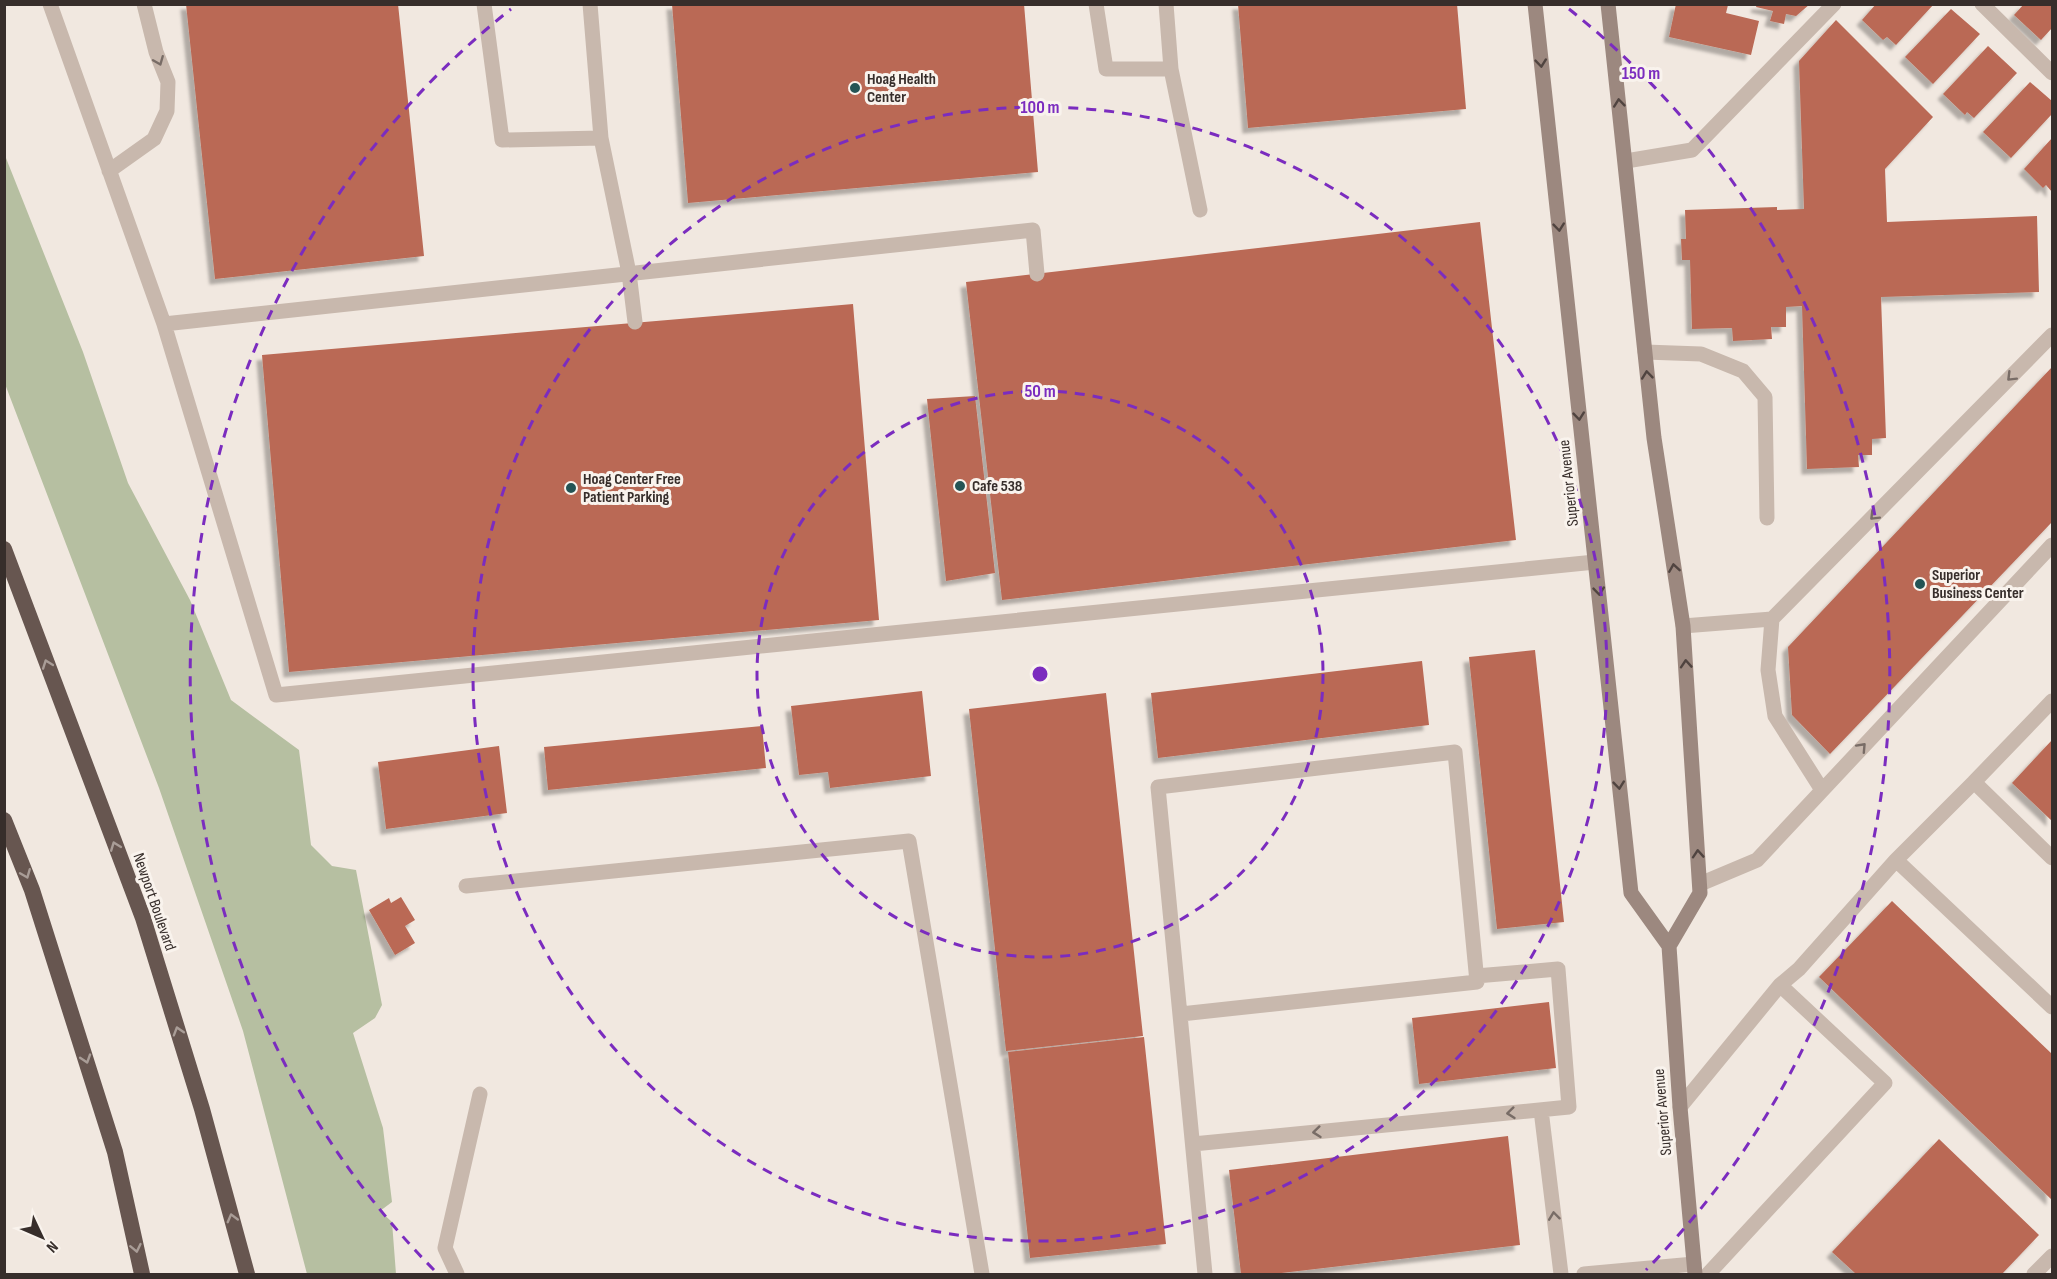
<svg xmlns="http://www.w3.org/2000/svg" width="2057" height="1279" viewBox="0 0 2057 1279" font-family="'Sofia Sans Condensed',sans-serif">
<defs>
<filter id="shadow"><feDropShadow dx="-5.5" dy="5.5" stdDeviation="1.5" flood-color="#0004"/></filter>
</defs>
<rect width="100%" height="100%" fill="#f1e8e0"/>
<!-- green -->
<path fill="#b6bfa1" d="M4 153 83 352 128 483 190 600 231 700 299 750 311 845 332 866 356 870 382 1005 375 1018 353 1033 383 1128 392 1202 380 1211 392 1222 396 1274H307L243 1031 159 788 5 384Z"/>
<!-- building -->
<path fill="#ba6955" filter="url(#shadow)" d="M186 4H398L424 256 215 279Z
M672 4H1024L1038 172 688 203Z
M1238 4H1457L1466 109 1248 128Z
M1676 4H1725L1728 5 1726 13 1759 21 1751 55 1669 37Z
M1757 4H1810L1796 16 1786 14 1784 24 1770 21 1773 11 1756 7Z
M1876 4H1934L1896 45 1887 37 1883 40 1862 20Z
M2024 4H2052V28L2041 40 2014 15Z
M1951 9 1980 34 1933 84 1905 57Z
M1836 20 1933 117 1885 169 1887 222 2037 216 2039 292 1881 297 1886 438 1872 439V455H1858L1859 467 1807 469 1802 306 1786 307V327H1771L1772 339 1733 341 1732 328 1692 329 1690 260H1682L1681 239H1686L1685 210 1777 207V210L1804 209 1799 61Z
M1988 46 2017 73 1974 118 1967 112 1965 115 1943 94Z
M2030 82 2052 101V114L2011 158 1983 132Z
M2052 138V192L2046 185 2043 188 2024 169Z
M1480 222 1516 540 1002 600 966 282Z
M853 304 879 620 289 672 262 355Z
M2052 367V522L1830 754 1792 715 1788 647Z
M975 396 995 573 946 581 927 399Z
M1535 650 1564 922 1497 929 1469 657Z
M1422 661 1429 725 1158 758 1151 693Z
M922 691 931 776 830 788 828 772 799 775 791 706Z
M1106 693 1143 1036 1006 1051 969 709Z
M762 726 766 768 548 790 544 747Z
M2052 740V821L2012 783Z
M499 746 507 813 386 829 378 762Z
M401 897 415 920 405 926 415 943 395 955 369 910 389 898 391 903Z
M1892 901 2052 1054V1200L1819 977Z
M1549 1002 1556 1068 1419 1084 1412 1018Z
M1144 1037 1166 1244 1030 1258 1008 1052Z
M1508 1136 1520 1245 1273 1274H1241L1229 1170Z
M1939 1139 2039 1235 2002 1274H1856L1832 1252Z"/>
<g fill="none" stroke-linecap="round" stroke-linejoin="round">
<!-- service -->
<path stroke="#c8b8ad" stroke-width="15" d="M50 4 164 324 1033 230 1037 274
M484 4 502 140 601 138 590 4
M1096 4 1106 69H1171L1166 4
M1982 4 2052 73
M1171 69 1200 210
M601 138 629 273 635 322
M1626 161 1692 150 1834 4
M109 171 154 139 167 111 168 82 156 52 144 4
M164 324 276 695 1595 562
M1645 352 1701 354 1743 371 1765 397 1767 518
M1683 626 1772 619
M2052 701 1974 782 2052 858
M1822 790 1775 716 1768 670 1772 619 2052 335
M1896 860 1974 782
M1700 884 1757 860 2052 545
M466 886 909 841 982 1274
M1181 1014 1477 982 1455 752 1158 787 1205 1274
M1680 1107 1780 985 1799 969 1896 860 2052 1007
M1541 1110 1561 1274
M1193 1144 1569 1107 1558 969 1476 976
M457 1274 445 1248 480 1094
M1584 1274 1694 1264
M1708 1274 1885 1083 1780 985
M2034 1274 2052 1256"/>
<!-- secondary -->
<path stroke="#9c887f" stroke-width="15" d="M1535 4 1631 893 1669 946 1680 1107 1695 1274
M1608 4 1654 438 1683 626 1700 893 1669 946"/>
<!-- trunk -->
<path stroke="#675650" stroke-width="16" d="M4 549 143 918 202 1109 247 1274
M4 820 32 890 115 1152 142 1274"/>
</g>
<!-- one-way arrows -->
<defs><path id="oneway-chevron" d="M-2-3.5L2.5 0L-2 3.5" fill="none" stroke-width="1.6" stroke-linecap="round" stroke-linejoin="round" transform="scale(1.5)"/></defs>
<g stroke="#786c66">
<use href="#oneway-chevron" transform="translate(159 61) rotate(68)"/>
<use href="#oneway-chevron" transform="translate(2011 377) rotate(135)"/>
<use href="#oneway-chevron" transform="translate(1874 516) rotate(135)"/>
<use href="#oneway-chevron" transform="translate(1862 747) rotate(-47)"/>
<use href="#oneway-chevron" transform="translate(1511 1113) rotate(174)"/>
<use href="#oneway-chevron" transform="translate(1317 1132) rotate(174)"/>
<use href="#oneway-chevron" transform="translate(1554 1216) rotate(-97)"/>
</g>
<g stroke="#504440">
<use href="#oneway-chevron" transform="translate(1541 63) rotate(84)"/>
<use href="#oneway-chevron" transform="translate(1619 103) rotate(-96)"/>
<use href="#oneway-chevron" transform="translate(1559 227) rotate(84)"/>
<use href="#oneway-chevron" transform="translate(1647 375) rotate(-96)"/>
<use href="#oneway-chevron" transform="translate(1579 416) rotate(84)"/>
<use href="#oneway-chevron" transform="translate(1674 568) rotate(-99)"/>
<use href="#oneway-chevron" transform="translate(1599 591) rotate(84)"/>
<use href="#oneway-chevron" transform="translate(1686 664) rotate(-94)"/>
<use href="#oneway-chevron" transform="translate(1619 785) rotate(84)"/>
<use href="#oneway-chevron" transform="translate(1698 854) rotate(-94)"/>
</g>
<g stroke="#a99d97">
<use href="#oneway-chevron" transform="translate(47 664) rotate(-110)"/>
<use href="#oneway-chevron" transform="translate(115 846) rotate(-111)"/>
<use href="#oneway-chevron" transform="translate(26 874) rotate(68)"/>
<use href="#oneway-chevron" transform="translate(178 1031) rotate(-107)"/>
<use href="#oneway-chevron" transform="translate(86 1059) rotate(72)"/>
<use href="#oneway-chevron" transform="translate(232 1218) rotate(-105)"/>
<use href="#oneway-chevron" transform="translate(136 1248) rotate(78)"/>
</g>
<!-- distance rings -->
<g fill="none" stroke="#7b2cbf" stroke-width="3" stroke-dasharray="10 8">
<circle cx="1040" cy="674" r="283"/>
<circle cx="1040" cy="674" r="567"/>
<path d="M434 1270A850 850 0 0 1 511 9M1569 9A850 850 0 0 1 1646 1270"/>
</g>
<!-- markers -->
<g fill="#245455" stroke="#f9f3ed" stroke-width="2">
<circle cx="855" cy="88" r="6"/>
<circle cx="960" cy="486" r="6"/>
<circle cx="571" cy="488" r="6"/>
<circle cx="1920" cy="584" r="6"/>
</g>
<g text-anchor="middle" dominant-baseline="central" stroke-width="6" stroke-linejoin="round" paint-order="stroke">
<!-- poi labels -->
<g font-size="16" font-weight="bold" fill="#372e2b" stroke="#f9f3ed" text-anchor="start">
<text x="867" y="79">Hoag Health<tspan x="867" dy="18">Center</tspan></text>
<text x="583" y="479">Hoag Center Free<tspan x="583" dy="18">Patient Parking</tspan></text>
<text x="972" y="486">Cafe 538</text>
<text x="1932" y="575">Superior<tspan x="1932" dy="18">Business Center</tspan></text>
</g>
<!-- street labels -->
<g font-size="16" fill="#372e2b" stroke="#f9f3ed">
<text transform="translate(1569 483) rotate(-96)">Superior Avenue</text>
<text transform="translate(154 902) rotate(71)">Newport Boulevard</text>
<text transform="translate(1663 1112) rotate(-95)">Superior Avenue</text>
</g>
</g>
<circle cx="1040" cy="674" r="9" fill="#7b2cbf" stroke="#f9f3ed" stroke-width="3"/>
<g font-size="18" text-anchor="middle" font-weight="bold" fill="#7b2cbf" stroke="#f9f3ed" stroke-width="6" stroke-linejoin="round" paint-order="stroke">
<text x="1641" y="79">150 m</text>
<text x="1040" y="113">100 m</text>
<text x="1040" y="397">50 m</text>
</g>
<!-- border -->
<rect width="2057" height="1279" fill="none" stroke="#372e2b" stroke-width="12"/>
<!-- north arrow -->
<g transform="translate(42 1237) rotate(134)" stroke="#f9f3ed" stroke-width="4.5" paint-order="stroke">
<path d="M0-4.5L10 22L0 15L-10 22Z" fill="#372e2b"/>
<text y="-9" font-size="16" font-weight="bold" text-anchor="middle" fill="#372e2b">N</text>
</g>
</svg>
